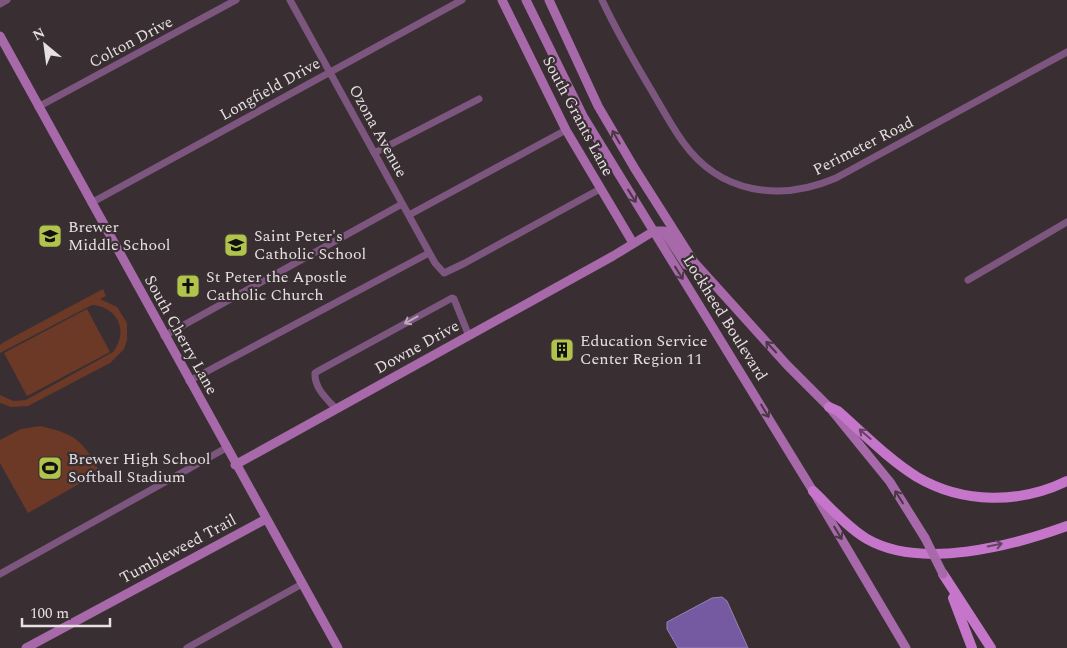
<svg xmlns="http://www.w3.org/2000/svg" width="1067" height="648" viewBox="0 0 1067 648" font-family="Spectral,serif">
<rect width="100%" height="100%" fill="#392f33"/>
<!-- pitch -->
<path fill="#6b3926" d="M103 289 106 296 100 299 117 307 127 323V340L124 349 110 363 28 406 11 407 0 403V395L13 401 26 400 113 352C129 331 118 307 92 305L0 353V345L4 342Z
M87 309 110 352 27 396 4 353Z
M41 426C77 435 82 440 100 472L28 513 0 463V440L21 429Z"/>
<!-- water -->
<path fill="#7559a1" stroke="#9782b4" d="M722 597 727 601 748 648H678L667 629V622L712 598Z"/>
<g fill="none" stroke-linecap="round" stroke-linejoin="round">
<!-- street -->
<path stroke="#7d567f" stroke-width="7" d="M290 0 435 263 444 273 465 263 600 189
M602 0C617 32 635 63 653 93 663 110 672 127 683 142 720 194 780 202 836 178L1067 52
M0 4 7 0
M38 107 236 0
M374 153 479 99
M91 203 462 0
M409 215 566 130
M968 280 1067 222
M164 336 402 204
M189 381 429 253
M336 409C327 399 314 388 315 373L320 370 452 298 454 299 469 336
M0 574 226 448
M187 648 302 584"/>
<!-- secondary -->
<path stroke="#a769a9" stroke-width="9" d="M502 0 566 130 633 243
M526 0 583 116 813 491 906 648
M549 0 598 106 635 169 694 262 787 365 829 407 890 482 925 538
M0 36 338 648
M235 465 613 256 654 231H664L686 265 699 269
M26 648 266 519"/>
<!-- primary -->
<path stroke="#c676ca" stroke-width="10" d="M829 407 838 411C863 433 888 459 917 477 963 504 1020 504 1067 481
M813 491C830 507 847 527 867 539 921 570 1012 546 1067 526
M943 574 991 648
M953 598 972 648"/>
<!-- secondary-bridge -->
<path stroke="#a769a9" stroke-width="9" d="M925 538 943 574"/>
</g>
<!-- one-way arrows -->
<defs><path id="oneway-shaft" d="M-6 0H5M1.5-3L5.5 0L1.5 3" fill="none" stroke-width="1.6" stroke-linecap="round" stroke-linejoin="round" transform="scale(1.25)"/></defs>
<g stroke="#4a3845">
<use href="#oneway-shaft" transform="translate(616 137) rotate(-120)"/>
<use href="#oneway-shaft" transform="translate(632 196) rotate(58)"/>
<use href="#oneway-shaft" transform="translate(679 273) rotate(58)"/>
<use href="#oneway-shaft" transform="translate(771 347) rotate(-133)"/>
<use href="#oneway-shaft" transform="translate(765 411) rotate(59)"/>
<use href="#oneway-shaft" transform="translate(899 497) rotate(-122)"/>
<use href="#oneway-shaft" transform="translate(838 533) rotate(59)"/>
</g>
<use stroke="#bca9ba" href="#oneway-shaft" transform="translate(411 320) rotate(151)"/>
<g stroke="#634460">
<use href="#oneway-shaft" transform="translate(865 434) rotate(-139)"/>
<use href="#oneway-shaft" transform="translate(995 545) rotate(-11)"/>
</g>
<!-- icons -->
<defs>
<g id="school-square" transform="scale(1.25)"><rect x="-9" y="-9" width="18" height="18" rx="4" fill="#b2c34c" stroke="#392f33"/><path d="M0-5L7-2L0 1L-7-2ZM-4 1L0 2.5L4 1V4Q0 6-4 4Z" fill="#111"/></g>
<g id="church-square" transform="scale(1.25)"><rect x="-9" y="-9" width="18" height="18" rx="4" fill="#b2c34c" stroke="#392f33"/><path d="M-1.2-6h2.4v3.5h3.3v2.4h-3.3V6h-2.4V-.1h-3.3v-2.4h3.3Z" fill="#111"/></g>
<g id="building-square" transform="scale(1.25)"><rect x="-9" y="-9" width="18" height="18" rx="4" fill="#b2c34c" stroke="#392f33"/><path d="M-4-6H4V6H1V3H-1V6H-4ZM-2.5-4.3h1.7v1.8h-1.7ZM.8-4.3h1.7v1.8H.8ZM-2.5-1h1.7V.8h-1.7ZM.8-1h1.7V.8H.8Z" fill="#111"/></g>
<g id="stadium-square" transform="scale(1.25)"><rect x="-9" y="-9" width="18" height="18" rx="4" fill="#b2c34c" stroke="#392f33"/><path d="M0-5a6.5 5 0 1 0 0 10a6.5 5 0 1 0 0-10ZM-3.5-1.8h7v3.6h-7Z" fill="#111"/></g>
</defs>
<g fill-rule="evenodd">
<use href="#school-square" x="50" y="236"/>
<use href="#school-square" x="236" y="245"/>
<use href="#church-square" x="188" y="286"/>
<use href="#building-square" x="562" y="350"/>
<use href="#stadium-square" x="50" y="468"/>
</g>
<g text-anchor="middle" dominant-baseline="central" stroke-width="4.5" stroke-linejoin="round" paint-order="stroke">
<!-- street labels -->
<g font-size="16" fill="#e6e0e2" stroke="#392f33">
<text transform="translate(131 42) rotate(-28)">Colton Drive</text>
<text transform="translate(270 89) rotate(-29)">Longfield Drive</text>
<text transform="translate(578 116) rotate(62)">South Grants Lane</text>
<text transform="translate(378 131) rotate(61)">Ozona Avenue</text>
<text transform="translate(863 146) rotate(-27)">Perimeter Road</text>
<text transform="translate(725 318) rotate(58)">Lockheed Boulevard</text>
<text transform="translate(181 335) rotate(61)">South Cherry Lane</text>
<text transform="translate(417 347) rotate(-29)">Downe Drive</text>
<text transform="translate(178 549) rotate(-28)">Tumbleweed Trail</text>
</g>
<!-- poi labels -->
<g font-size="16" fill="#e6e0e2" stroke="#392f33" text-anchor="start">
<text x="68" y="227">Brewer<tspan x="68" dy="18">Middle School</tspan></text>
<text x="254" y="236">Saint Peter's<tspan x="254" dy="18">Catholic School</tspan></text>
<text x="206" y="277">St Peter the Apostle<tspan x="206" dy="18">Catholic Church</tspan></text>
<text x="580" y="341">Education Service<tspan x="580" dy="18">Center Region 11</tspan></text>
<text x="68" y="459">Brewer High School<tspan x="68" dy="18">Softball Stadium</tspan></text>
</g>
</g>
<!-- north arrow -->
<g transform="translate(45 45) rotate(331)" stroke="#392f33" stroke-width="4" paint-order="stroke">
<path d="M0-4L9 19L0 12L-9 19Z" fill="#e6e0e2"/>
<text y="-8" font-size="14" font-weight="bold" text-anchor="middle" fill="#e6e0e2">N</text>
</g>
<!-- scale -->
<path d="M22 618v8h88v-8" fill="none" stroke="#e6e0e2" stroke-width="2.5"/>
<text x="30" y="618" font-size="15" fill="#e6e0e2" stroke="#392f33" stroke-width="4" paint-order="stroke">100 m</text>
</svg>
